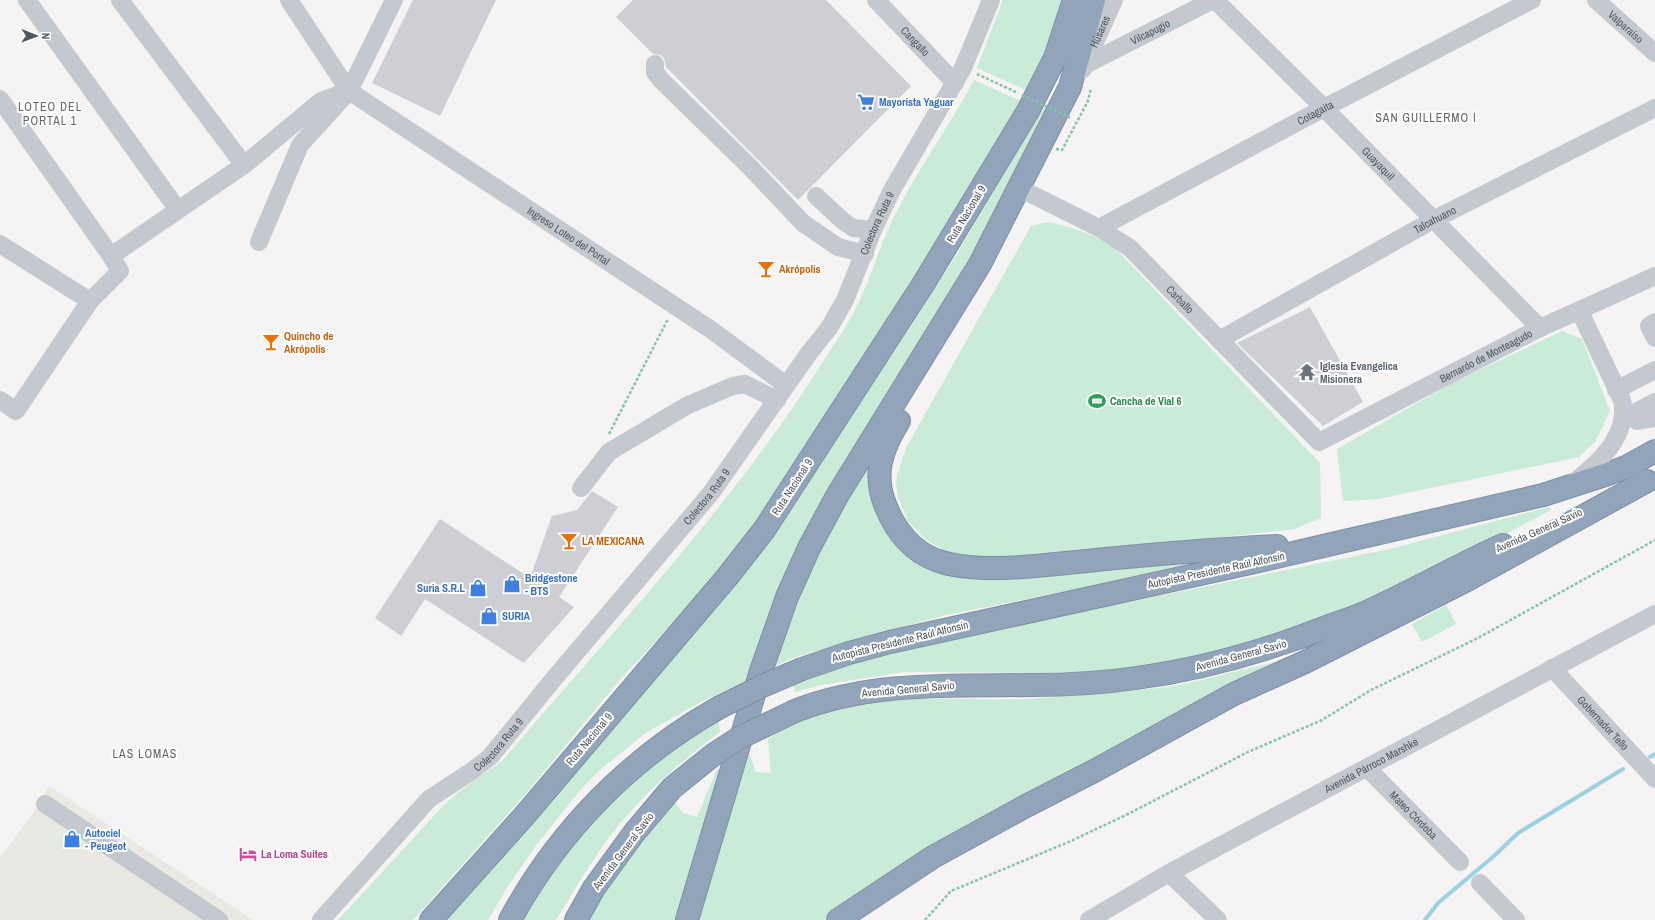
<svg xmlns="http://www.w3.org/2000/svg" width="1655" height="920" viewBox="0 0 1655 920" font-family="'Archivo Narrow',sans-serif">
<rect width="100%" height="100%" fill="#f5f3f3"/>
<!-- commercial -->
<path fill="#eae8e2" d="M49 786 253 920H0V858L29 819Z"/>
<!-- green -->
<path fill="#c9ebd7" d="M1003 0H1063L1046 58 1028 91 977 68Z
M974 80 1023 102 898 307 743 542 705 590 623 676 528 791 413 920H338L443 806 460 791 502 761C613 631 733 505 824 360 835 343 848 325 857 306 870 280 878 251 890 225 914 174 948 129 974 80Z
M1048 102 1040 128 748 679 701 702 647 732 601 769 581 789 535 847 508 886 488 920H446L517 838 773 534 910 328 957 254 1033 124Z
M1048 222C1073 227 1096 235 1117 250L1320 463 1321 518 1294 529 1053 556 995 558 954 555 926 540 908 521 898 497 896 485 897 475 906 448 1031 226Z
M1562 331 1582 339 1610 411 1595 442 1579 457 1378 499 1343 501 1337 449 1452 383Z
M870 464 922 562 1124 568 1236 560 1107 583 946 615 802 655 774 666 806 583 835 521Z
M1549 507 1551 510 1433 573 1263 644 1123 671 1045 673 905 672 821 685 795 692 792 682 857 660 984 628 1124 603 1390 549Z
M1446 605 1456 624 1422 642 1412 624Z
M1283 661 1110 749 1002 809 844 905 823 920H699L721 848 743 758 750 755 756 772 771 773 768 739C776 734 785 728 794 724 834 707 878 700 921 699 956 697 991 701 1027 699 1068 697 1109 692 1150 689 1195 685 1238 668 1283 661Z
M718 718 720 732C688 756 658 781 631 811 601 843 579 883 556 920H523C539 892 557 865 577 839 615 791 667 752 718 718Z
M724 768 677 920H588L637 844 674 801 683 813 697 817 717 769Z"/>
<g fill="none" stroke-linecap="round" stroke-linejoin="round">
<!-- stream -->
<path stroke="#9cd1e2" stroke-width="4" d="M1650 757 1655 754
M1425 920 1438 903 1494 856 1518 833 1623 769"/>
</g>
<!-- building -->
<path fill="#cecfd4" d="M413 0H496L440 116 372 83Z
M633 0H826L911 86 798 200 666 67 664 58 660 55 653 54 616 17Z
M1310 307 1363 402 1323 426 1237 343Z
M592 491 618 507 559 597 574 607 524 663 425 599 401 636 375 618 440 519 530 578 552 516 577 510Z"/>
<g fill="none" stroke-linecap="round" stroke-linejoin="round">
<!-- highway casing -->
<g stroke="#7d8fa6" stroke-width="24">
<path id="highway" d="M899 421C881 450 872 476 887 509 896 531 913 552 936 560 978 576 1051 564 1096 560 1156 554 1216 549 1277 546
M802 669 849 653 890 642 1259 561 1543 495 1605 475 1626 467 1655 451
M795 711C871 681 952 686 1033 685 1067 685 1102 683 1136 678 1203 669 1269 650 1332 625 1344 621 1356 617 1367 612 1413 591 1457 566 1503 545
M431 920 525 815 728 576 764 530 924 283 1028 111 1055 58 1074 0
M510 920C559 830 631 757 720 707
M576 920 594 888 634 833 672 788 713 755
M687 920 761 671 787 597 809 548 837 496 980 264 1070 87 1094 0
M838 920 933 857 1026 806 1096 770 1234 694 1305 662 1467 580 1647 481"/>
</g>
<!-- path -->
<path stroke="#85c5a7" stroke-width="2.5" stroke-dasharray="3 2" stroke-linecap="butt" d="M977 74 1018 93
M1056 149 1062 150 1088 101 1091 88
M609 434 668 319
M925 920 951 891 1071 841 1128 814 1248 752 1322 720 1371 690 1478 638 1655 540"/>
<!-- minor -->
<g stroke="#c3c9cf" stroke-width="18">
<path d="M27 0 178 210"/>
<path d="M120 0 244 165"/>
<path id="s1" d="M289 0 349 91 710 329 786 385"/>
<path id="s2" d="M876 0 955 83"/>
<path id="s3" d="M1215 0 1324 108 1540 328"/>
<path id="s4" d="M1596 0 1655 53"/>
<path d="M655 64V72L661 80 750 167 803 223 838 247 865 254"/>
<path id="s5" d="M1087 64 1213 0"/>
<path id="s6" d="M1083 69 1114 0"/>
<path d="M0 99 111 256"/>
<path id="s7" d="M1019 188 1099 228 1130 248 1319 442 1540 328 1655 276"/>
<path d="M816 196 843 221 853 228 873 230"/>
<path id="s8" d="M1099 228 1324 108 1532 0"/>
<path d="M259 242 300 145 349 91 394 0"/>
<path d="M0 244 90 301"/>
<path d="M1655 322 1649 326 1655 338"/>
<path id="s9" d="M1219 340 1433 220 1655 108"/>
<path d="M1616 390 1655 370"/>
<path d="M0 400 16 411 90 301 120 271 111 256 244 165 321 101 349 91"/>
<path d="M1623 419 1655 402"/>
<path d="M1637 421 1655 418"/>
<path d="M1572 484C1597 464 1630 436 1622 400L1579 310"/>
<path d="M581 488 609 452 688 405 733 386 745 384 777 400"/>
<path id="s10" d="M1552 668 1655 779"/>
<path id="s11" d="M1367 768 1460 862"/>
<path d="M45 804 219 920"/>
<path d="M1169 873 1218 920"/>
<path d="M1480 883 1516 920"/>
<path id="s12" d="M321 920 429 799 472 771 490 757 552 681 711 493 809 353 829 328 845 300 873 230 892 190 963 68 991 0"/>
<path id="s13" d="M1089 920 1169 873 1655 614"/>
</g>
<!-- highway -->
<use href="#highway" stroke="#92a4ba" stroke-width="22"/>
<!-- highway-bridge casing -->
<g stroke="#7d8fa6" stroke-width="24" stroke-linecap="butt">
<path id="highway-bridge" d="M720 707 760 687 802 669
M713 755 739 738 795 711"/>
</g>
<!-- path-bridge -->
<path stroke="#85c5a7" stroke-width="2.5" stroke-dasharray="3 2" stroke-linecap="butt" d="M1022 95 1071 118"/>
<!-- highway-bridge -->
<use href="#highway-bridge" stroke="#92a4ba" stroke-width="22"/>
</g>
<!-- icons -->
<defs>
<g id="supermarket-bare" transform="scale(1.38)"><path d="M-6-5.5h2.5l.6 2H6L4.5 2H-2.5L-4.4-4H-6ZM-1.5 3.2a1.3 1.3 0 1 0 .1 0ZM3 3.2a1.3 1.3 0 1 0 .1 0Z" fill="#3f7fe0" stroke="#fff" stroke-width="2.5" paint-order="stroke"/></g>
<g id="bar-bare" transform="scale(1.38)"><path d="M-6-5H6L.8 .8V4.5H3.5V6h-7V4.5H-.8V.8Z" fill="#e8710a" stroke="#fff" stroke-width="2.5" paint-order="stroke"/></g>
<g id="temple-bare" transform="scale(1.38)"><path d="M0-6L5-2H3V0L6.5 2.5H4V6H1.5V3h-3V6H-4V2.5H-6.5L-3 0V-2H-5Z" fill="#6b7280" stroke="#fff" stroke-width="2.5" paint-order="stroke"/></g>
<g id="stadium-bare" transform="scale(1.38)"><path d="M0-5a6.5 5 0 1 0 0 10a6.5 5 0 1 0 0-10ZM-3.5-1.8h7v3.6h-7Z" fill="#2e9e5b" stroke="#fff" stroke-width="2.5" paint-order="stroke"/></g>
<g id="shop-bare" transform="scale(1.38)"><path d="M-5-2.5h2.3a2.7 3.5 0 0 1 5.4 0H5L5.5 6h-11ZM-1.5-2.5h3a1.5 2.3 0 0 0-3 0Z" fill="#3f7fe0" stroke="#fff" stroke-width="2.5" paint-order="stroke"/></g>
<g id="hotel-bare" transform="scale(1.38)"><path d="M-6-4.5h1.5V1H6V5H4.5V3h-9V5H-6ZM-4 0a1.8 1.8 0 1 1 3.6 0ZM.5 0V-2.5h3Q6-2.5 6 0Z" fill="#d1479c" stroke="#fff" stroke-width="2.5" paint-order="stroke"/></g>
</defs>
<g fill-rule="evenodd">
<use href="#supermarket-bare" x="866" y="102"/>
<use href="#bar-bare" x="766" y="269"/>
<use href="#bar-bare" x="271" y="342"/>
<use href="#temple-bare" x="1307" y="372"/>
<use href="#stadium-bare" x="1097" y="401"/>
<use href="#bar-bare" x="569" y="541"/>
<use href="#shop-bare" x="512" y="584"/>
<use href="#shop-bare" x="478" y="588"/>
<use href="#shop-bare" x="489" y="616"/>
<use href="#shop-bare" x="72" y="839"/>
<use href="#hotel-bare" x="248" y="854"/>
</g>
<g text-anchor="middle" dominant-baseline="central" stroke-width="4" stroke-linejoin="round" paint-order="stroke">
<!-- street labels -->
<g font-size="11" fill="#4d555e" stroke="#fff">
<text stroke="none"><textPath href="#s4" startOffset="40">Valparaíso</textPath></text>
<text stroke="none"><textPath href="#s6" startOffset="41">Húsares</textPath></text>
<text stroke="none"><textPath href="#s5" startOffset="71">Vilcapugio</textPath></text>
<text stroke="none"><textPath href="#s2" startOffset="57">Cangallo</textPath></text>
<text stroke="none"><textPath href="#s8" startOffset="245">Cotagaita</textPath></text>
<text stroke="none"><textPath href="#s3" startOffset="231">Guayaquil</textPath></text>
<text transform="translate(966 214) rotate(-59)">Ruta Nacional 9</text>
<text stroke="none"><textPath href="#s9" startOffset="247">Talcahuano</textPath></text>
<text stroke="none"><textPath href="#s12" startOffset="899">Colectora Ruta 9</textPath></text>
<text stroke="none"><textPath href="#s1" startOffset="372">Ingreso Loteo del Portal</textPath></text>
<text stroke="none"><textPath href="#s7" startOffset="198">Carballo</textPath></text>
<text stroke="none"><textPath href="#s7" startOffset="585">Bernardo de Monteagudo</textPath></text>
<text transform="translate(792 487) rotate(-57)">Ruta Nacional 9</text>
<text stroke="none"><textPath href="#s12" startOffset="575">Colectora Ruta 9</textPath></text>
<text transform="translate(1539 530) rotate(-24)">Avenida General Savio</text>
<text transform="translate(1216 570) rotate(-12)">Autopista Presidente Raúl Alfonsín</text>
<text transform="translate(900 641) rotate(-14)">Autopista Presidente Raúl Alfonsín</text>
<text transform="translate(1241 655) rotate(-15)">Avenida General Savio</text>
<text transform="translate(908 689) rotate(-5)">Avenida General Savio</text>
<text stroke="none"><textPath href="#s10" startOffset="75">Gobernador Tello</textPath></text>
<text transform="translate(589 739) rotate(-50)">Ruta Nacional 9</text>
<text stroke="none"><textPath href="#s12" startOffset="251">Colectora Ruta 9</textPath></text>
<text stroke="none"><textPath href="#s13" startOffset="322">Avenida Párroco Marshke</textPath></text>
<text stroke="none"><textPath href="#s11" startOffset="66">Mateo Córdoba</textPath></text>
<text transform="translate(623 851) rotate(-53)">Avenida General Savio</text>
</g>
<!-- shop labels -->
<g font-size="11" font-weight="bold" fill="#366cbe" stroke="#fff" text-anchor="start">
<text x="879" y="102">Mayorista Yaguar</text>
<text x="525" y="578">Bridgestone<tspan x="525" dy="13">- BTS</tspan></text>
<text x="465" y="588" text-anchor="end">Suria S.R.L</text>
<text x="502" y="616">SURIA</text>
<text x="85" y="833">Autociel<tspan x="85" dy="13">- Peugeot</tspan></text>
</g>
<!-- food labels -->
<g font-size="11" font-weight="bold" fill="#c56008" stroke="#fff" text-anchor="start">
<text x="779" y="269">Akrópolis</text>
<text x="284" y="336">Quincho de<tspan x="284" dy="13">Akrópolis</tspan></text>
<text x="582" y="541">LA MEXICANA</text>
</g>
<!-- worship labels -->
<g font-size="11" font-weight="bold" fill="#5b616d" stroke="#fff" text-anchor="start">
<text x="1320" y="366">Iglesia Evangelica<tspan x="1320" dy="13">Misionera</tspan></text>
</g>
<!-- leisure labels -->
<g font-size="11" font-weight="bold" fill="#27864d" stroke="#fff" text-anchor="start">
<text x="1110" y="401">Cancha de Vial 6</text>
</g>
<!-- hotel labels -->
<g font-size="11" font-weight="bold" fill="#b23c85" stroke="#fff" text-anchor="start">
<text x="261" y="854">La Loma Suites</text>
</g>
<!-- neighbourhood labels -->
<g font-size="12" letter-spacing="1" fill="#606367" stroke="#fff">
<text x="50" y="107">LOTEO DEL<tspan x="50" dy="14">PORTAL 1</tspan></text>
<text x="1426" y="118">SAN GUILLERMO I</text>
<text x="145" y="754">LAS LOMAS</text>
</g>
</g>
<!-- north arrow -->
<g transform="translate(36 36) rotate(91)" stroke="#ffffff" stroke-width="3" paint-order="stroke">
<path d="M0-3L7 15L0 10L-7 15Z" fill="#4d555e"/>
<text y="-6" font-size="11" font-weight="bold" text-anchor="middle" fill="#4d555e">N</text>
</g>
</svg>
